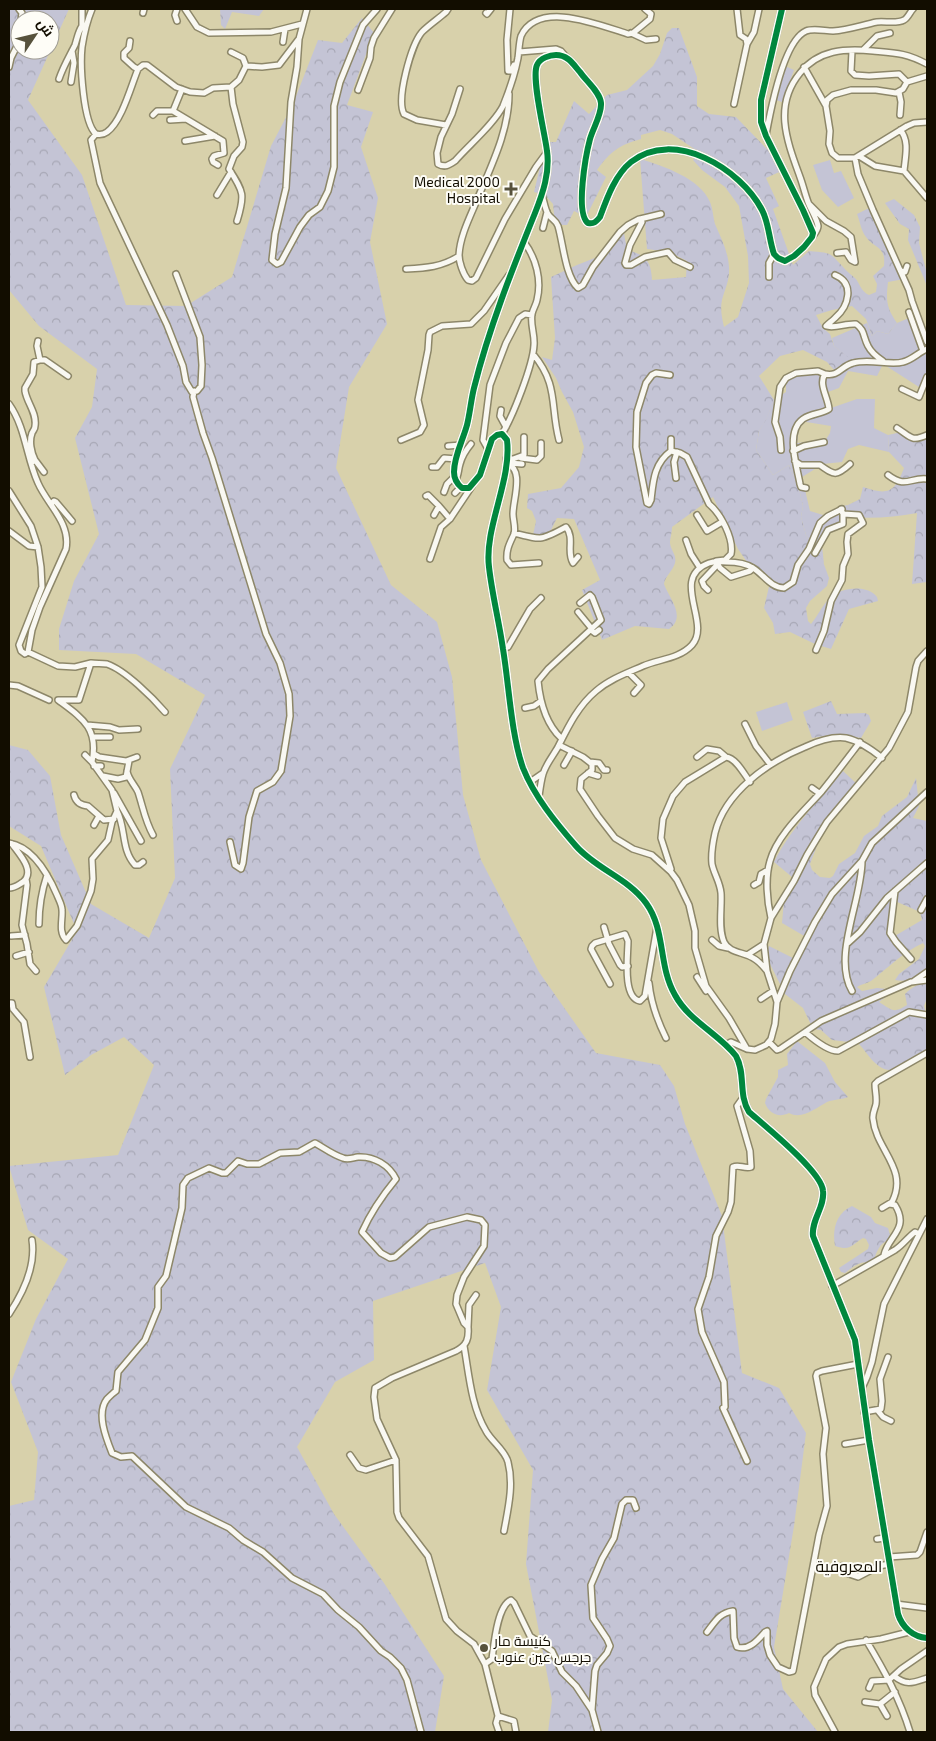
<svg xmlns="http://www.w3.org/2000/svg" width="936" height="1741" viewBox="0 0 936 1741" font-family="'Exo 2',Cairo,sans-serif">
<defs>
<pattern id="forest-crowns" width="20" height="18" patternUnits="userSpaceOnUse" patternTransform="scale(1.25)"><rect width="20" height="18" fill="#c4c4d5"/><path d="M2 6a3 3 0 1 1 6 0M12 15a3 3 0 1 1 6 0" fill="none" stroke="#a7a7b5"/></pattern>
</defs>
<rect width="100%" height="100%" fill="#d8d1ab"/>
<!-- green -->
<path fill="#c4c4d5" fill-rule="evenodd" d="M785 66 794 70 782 102 773 99Z
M830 160 834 173 841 171 854 198 838 207 822 190 813 165Z
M909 318 921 328 927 347V375L919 387 883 364 877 376 848 371 839 388 828 392 831 408 857 399H875L874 428 888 435 889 452 859 445 848 449 842 462 823 464 802 477 810 511 823 515 839 507 848 505 851 517H846L845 527 831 531 822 546 824 564 806 535 801 517 803 506 799 489 789 465 773 475 756 450 759 431 766 419 774 400 786 392V384L789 379 819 371H835L851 360 834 346 832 338 867 323 872 336 877 331 888 334 897 323ZM800 421 831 426 830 433 825 441 797 443Z
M787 702 793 720 762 731 756 712Z"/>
<!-- forest -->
<path fill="url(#forest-crowns)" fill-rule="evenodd" d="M9 9H69L28 100 82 175 126 305 186 306 232 277 271 146 293 104 318 40 342 43 362 18 374 33 347 105 373 112 361 147 378 198 370 242 387 324 349 387 336 468 391 585 437 622 452 677 463 795 481 860 539 972 596 1053 660 1065 674 1086 685 1124 722 1216 742 1373 779 1388 806 1433 794 1526 774 1647 783 1689 818 1732H548L552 1700 526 1564 533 1470 487 1390 501 1307 485 1263 373 1301 374 1360 335 1382 297 1447 334 1514 384 1583 444 1676 435 1732H9V1506L34 1500 38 1452 11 1382 36 1319 68 1259 28 1230 9 1166 118 1155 154 1065 124 1037 91 1055 65 1075 44 987 77 931 41 846 9 826V745L28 750 50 776 61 835 91 904 149 938 175 878 170 769 205 695 136 654 59 650V629L74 581 99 534 75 438 92 407 97 369 39 326 9 290ZM20 20H50V50H20Z
M220 9H264L259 16 232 12 225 29 221 25Z
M672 28H679L697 77V106L709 114 736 117 786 169 766 178 779 206 773 209 793 265 809 251C832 253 829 252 844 268 847 272 852 275 856 279 860 285 862 292 869 295L876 292 877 284 873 276 884 266C886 246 875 249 866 237 861 231 860 221 857 214L869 208 904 279 888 282C886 300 886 307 897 323L888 334 877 331 872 336 866 319 852 306 832 310 816 315 823 328 830 334 834 346 852 360 835 371 827 362 803 350 780 356 759 376 774 400 766 420 759 431 756 450 773 475 789 465 799 489 803 506 801 517 806 535 822 559 829 578 827 586 810 601 806 608 808 621 811 624C818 616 822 605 830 598 840 587 868 584 877 597L878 601 849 609 831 649 815 644 790 632 775 634 773 623 764 608 771 578 757 567 747 562 738 549 713 497 672 527C672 532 670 539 670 543 671 551 677 555 675 563 673 571 665 576 664 584 669 598 687 617 669 629L635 626 602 640 582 590 600 580 574 519 557 518 551 530 538 539 533 535 536 521 532 511 527 508 528 494 561 488 579 467 584 447 573 412 562 392 556 378 542 357 552 360 555 338 551 277 577 265 605 254 624 233 627 250C646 255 651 261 652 280L686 277 687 261 669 252 647 249 640 159C663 166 700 178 710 202 713 209 713 217 715 224 721 238 728 251 729 267 730 280 725 289 722 300 720 309 722 318 724 327L738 317 749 283 748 256 739 206 725 187 702 170 693 160 699 152 672 134 660 130 641 135V139C619 145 611 151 597 170L606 177 586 217 574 211 567 225H555L553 204 545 195 534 192 546 142H556L574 101 589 114 607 95 627 90 653 66 660 54 667 33Z
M894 199 914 215 920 227 919 243 927 274V286L908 240 909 229 900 224 885 203Z
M906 431 915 442 927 436V582L912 584 917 513C895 517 873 519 851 517L848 505 860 499 863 487C887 495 894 494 904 468L889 452 888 435Z
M831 701 837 714 865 713 869 715 871 721 861 738 836 734 812 738 803 712Z
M843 771 858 785 823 830 810 864 812 870 820 877 830 878 833 876 839 864 855 853 864 836 878 826 882 816 907 797 916 778 919 806 913 818 927 821V968C917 976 908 983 895 980L899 974 919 959 925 946 923 943C903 952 888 968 871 981 866 984 861 984 857 987L862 991 877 988 887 989V996L879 1002C892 1010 893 1014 907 1005L905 994C912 987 918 984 927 983V998L924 1006 927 1017V1050L890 1070C876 1070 867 1052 858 1043L832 1040 821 1030 813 1029 803 1008 785 994 766 956 769 946 795 959 806 937 782 923 784 900 792 877 774 862C791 828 819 800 843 771ZM895 901 920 912 922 920 893 937 891 933Z
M797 1041 825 1063 835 1082 848 1097C841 1100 834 1099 827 1102 816 1108 802 1120 789 1113 779 1118 769 1114 765 1103L766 1099 778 1077V1070L788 1065 787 1054Z
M852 1206 871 1217 875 1223 888 1228 890 1235C888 1242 882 1242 879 1248 875 1254 876 1258 870 1263 860 1260 852 1268 845 1273L841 1272 839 1268 868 1249 869 1245 866 1239 863 1238C850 1246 851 1251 835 1246 832 1230 836 1213 852 1206Z"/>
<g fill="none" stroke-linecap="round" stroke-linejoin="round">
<!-- street casing -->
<g stroke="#8d8769" stroke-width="8">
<path id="street" d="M19 9 22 13 21 20
M82 9V28
M92 9C87 21 84 34 82 47 80 65 83 123 96 134 100 135 103 135 107 132 122 121 131 86 138 69L143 65H147L176 87 190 92 204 93 213 88 231 87 239 80 246 66 262 67 279 65 298 40
M177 9 175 15 177 21
M185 9 197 27 209 33 271 32 302 24
M307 9 299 39 297 67 291 102 286 188 275 234 272 260 277 264 281 262 300 227 309 215 320 207 328 191 334 167V106L340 82 363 25 377 9
M510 9 507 40 508 71H511L514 65
M737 9 740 35 746 39 747 44
M143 13 144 9
M486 13 487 14 491 9
M631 33 646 40 656 39
M130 41 129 48 124 53V58L134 67 138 69
M283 42 285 29
M863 50 877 36 890 33
M852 51 851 71 855 75 869 76 899 74 907 82 927 76
M231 52 243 58 246 66
M519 52 556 49 561 51 567 58
M9 67 11 58 20 40
M804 67 826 106
M59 79C63 67 69 57 75 45 77 39 78 32 82 26
M71 82 74 63 72 51
M231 87 233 104 243 142 242 147 234 156 229 169C244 192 245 195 237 221
M182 89 173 111 223 141 224 153 214 156 212 159 213 162 218 165
M460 89 452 114 441 137 437 153 438 164C445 168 449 165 455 161 469 145 494 124 503 106 509 91 515 74 518 58 519 51 519 43 521 36 538 0 597 24 628 34L633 33 650 19 651 14 645 9
M358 90 370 58 371 47 374 38 392 9
M899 92 901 102 900 115
M509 94C509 131 491 166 477 200 470 217 460 236 459 255 459 262 463 274 468 280L472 281 476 278 505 219 536 167 547 152
M734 104 747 44 754 32 759 9
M153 115 157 111H173
M170 120 186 119
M927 122 914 123 907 126 855 158 858 174 873 210 909 290 912 301 927 342
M446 125 417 120 404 114C396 99 411 45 422 32 429 25 438 19 446 12L448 9
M900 130C910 140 905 158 904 171
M96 134 91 140 100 183 167 325 183 366 186 382 192 392 197 391 201 386 202 365 200 337 176 274
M766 135C770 113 783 41 806 31 813 28 825 31 833 31 848 30 862 25 877 22 885 21 897 24 904 20 908 18 910 12 913 9
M185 141 215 136
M859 156 875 166 904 171 927 198
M855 158H838L832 153 829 144 830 131 826 106 827 100 833 95 851 90H876L896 93 903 89 907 82
M217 195 231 172
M542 195C544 201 545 209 548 214 551 219 556 220 558 226 563 242 565 276 578 288L583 285 593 267 620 232 628 225 639 219 642 222 630 245 625 263 626 265H631L645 257 668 252 675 260 690 267
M809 204 826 221 844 231 851 237 855 262 851 260 846 252 837 253
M640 219 661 214
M543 228 547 212
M813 236C815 233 818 230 818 226 817 219 811 210 808 202 805 194 803 185 800 177 787 141 773 106 800 73 818 50 845 48 873 51 896 53 906 53 927 64
M406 269C426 268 442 267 459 256
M901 271 905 272 907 266
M835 275C855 283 849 306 835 318 832 321 829 323 826 326 835 329 846 323 856 324 865 330 863 337 868 346 871 352 877 357 883 361
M769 277V263L774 254
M909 312 923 351
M38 341 37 346 40 360
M533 354C559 385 550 406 559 440
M670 375 656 373 652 375 646 383 637 412 636 447 647 503 649 504 651 500C653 482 654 463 671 451L680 453 687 457 709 504C721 514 734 539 731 554L725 560 716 561 720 568 731 577 750 571 753 568
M902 389 919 397 927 377
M194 391 193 397 203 433 212 458 266 634 280 663 289 694 290 716 281 771 273 782 257 791 249 817 243 863 241 869 235 865 230 842
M9 404C26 428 26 457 38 483 47 504 71 523 66 549L40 607 32 630 28 652 58 666 75 667 91 663 79 700H58C82 718 99 728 92 762L112 790 117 811 112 822 108 840 92 859 93 879 91 891 77 926 66 940C58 932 63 919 62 910 62 905 59 900 57 895 48 874 33 847 9 843
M501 410 500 416 506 427
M897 428C911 437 911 442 927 435
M502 434C513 416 533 365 534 345 535 335 530 324 532 314 533 309 536 305 537 300 542 280 536 258 524 242
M401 440 420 432 424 425 418 400 428 350 429 335 430 332 442 326 471 324 484 311 509 275
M448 446 461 445
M488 449 483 440 490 385 506 343 519 318 525 314 532 315
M781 450 780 437 775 422 780 387 786 378 796 373 818 371 825 374
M671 451V439
M793 451 804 446 824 442
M521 458 537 460 541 456V443
M506 459H513L524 455V437
M35 460 44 472
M795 461 801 465H820C834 475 836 477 850 464
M31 463 35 460C31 452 29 441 32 433 34 429 35 429 35 426 37 413 27 403 25 391V388L33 374 34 362 40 360H45L68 376
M506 463C525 469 513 499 513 514 513 520 516 528 514 534 510 543 506 549 507 560L511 565 539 563
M509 463 522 464
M432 467H437L444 458 457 459
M888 475C906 489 910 477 927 479
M676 478 674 462 677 452
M455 481C459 475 458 470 460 464 462 456 466 450 471 444
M806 488 801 487 800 484C797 466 785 432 803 419 812 413 822 414 829 409 828 397 818 384 825 374 839 377 841 366 853 363 870 358 890 366 903 362 912 360 919 352 927 349
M9 491 31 526 38 547 41 567 42 587 19 645 21 651 25 654 28 652
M444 492 447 484 454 477
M455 493 461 487
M426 496 428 495 439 506
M51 504 54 501 56 502 72 521
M434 515 439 506 450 519
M697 515 707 531 722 522
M9 531 29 546 38 547
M514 533C542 540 540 541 566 527 575 538 566 552 573 563L578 557
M686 540 691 554 700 568
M815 553 828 530 843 524V514
M430 559 441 527 450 519 472 486
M708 590 704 586 702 581 717 565
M578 612 592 629
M591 630 595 633 599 630
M503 649 508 647 530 609 541 598
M816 650 824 631 831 601 842 580 843 566 848 554 847 542 848 534 863 523 859 515 843 514 841 509
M91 663C96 664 102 663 107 664 125 670 153 698 165 712
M629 673 641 685 634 693
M9 685 18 686 49 700
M525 708 534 706 541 701
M745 724 756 746 770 764
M87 725 110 727 119 730 138 729
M93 737H110
M561 738C546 724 540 701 538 681L548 669 601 620 592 597 590 595 580 603
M559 745 583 757 592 764V770L581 779 580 789 598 816 615 838 633 849 652 855 671 872 677 880 689 905 695 931V948L706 986 729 1018 747 1049
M94 754 99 757 126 761 137 757
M85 755 92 762
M697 757 707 749 719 751 726 757
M590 762 599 763 604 770H607
M564 765 572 751
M94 766H101
M127 771C128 779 135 785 138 792 143 807 145 821 153 835
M588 773 598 776
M103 776 118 779 126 777 129 761
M530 782 543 773
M812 788 819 793
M114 793 141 841
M74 795C76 803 81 805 88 806L104 820 114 819
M539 796C540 789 541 781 543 774 546 764 553 756 558 747 568 727 578 706 596 691 610 679 627 673 643 666 659 659 679 659 692 645 712 623 669 578 709 563 715 561 721 562 727 562 736 562 745 563 753 568 763 574 771 588 784 588L793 582 798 565 809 549 820 523 828 516 842 509
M117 811C126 828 121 850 135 865H139L143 862
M94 825 99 816
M671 869 661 838 663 819 673 796 685 782 726 757C736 758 744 774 750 782
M26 879 27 885 22 925 27 944 30 964 36 971
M754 885 759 882 761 874 768 870
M9 888C15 888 18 885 23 882 36 871 19 854 12 844
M895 891 890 933 896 942 911 959
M921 910 927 899
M771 918C767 901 765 878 770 861 777 835 805 810 822 791 835 775 847 759 860 742
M39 924C39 908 42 890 47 875
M604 927 609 944 620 965 622 967 628 966
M11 936 25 935
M712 940 719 946 728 948
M848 943 860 932 887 898 927 863
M747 955 764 944
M16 956 29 952
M767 971C763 966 759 961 753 958 744 952 729 953 724 942 718 928 722 908 721 893 720 882 714 874 712 864 711 855 713 842 715 833 725 792 768 762 805 747 818 741 832 736 846 738 860 741 871 749 882 758
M697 977 706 991
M914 981 927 972
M649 983C651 1003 657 1020 666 1038
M610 984 591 949 592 946 595 943 625 934 628 941C628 955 622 998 640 1001L645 996 657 927
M852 991C832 956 862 900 862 861
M761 999 773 991
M777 1002 790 971 815 922 832 894 862 861 872 843 927 792
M9 1003H12L13 1009 24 1022 30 1057
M805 1032 821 1021 911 982 927 980
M769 1042 777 1050 780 1049 805 1032C813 1039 828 1051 838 1051L909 1012 927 1015
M726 1045 731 1042 747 1049 755 1050 766 1045 771 1039 775 1024 777 1002 767 971 764 944 771 918 794 881 807 855 827 822 889 748 908 712 916 667 918 661 927 651
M742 1099 737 1106 750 1151 751 1167C744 1169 739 1164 733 1167L731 1202 728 1212 716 1236 709 1277 698 1309 702 1332 724 1382 725 1407 723 1408 747 1461
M882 1208 892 1202C909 1169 876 1150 873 1119 872 1114 875 1109 876 1104 877 1097 875 1091 875 1084L878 1081 927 1053
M884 1255C888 1236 910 1229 895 1205L890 1204
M832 1286 895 1250C903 1245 908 1237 915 1232L919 1234
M9 1314C23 1293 36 1266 32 1240
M468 1327 469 1305 476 1295
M464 1346C469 1374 471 1406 486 1431 492 1442 505 1450 508 1462 514 1485 508 1509 504 1531
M862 1388 867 1377 872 1362 884 1304 927 1219
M878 1411 883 1417 891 1421
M864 1412 881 1409 882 1401 880 1379 888 1357
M845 1444 869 1440
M350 1455 359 1468 366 1470 396 1460
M877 1539 885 1538
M889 1557 917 1555 920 1552 927 1532
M842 1566 849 1574 858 1577 879 1566 889 1564
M896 1604 927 1608
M707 1632C715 1622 719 1613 733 1611L734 1638 737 1647C749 1651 758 1640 765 1632L767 1631V1645L770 1655 778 1667 789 1672 793 1671 819 1535 827 1506 823 1454 826 1428 816 1376 817 1373 822 1371 858 1364
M866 1640C884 1670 900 1699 910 1732
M485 1664 492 1659C494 1645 497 1606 511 1600L514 1603 530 1636 552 1651 562 1672 576 1686 592 1710
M894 1676C907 1686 912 1683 927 1678
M869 1688 872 1681 889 1680 901 1669 927 1651
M865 1702 880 1704
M498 1716 496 1723 499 1732
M887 1716 880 1704 895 1692
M421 1732 407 1680 401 1668 390 1657 381 1651 359 1627 338 1610 323 1594 292 1578 263 1552 243 1540 229 1528 186 1507 132 1456 121 1457 112 1453C106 1438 96 1413 107 1399 110 1396 113 1393 116 1391L118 1372 145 1340 158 1308V1287L166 1276 182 1208 183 1185 188 1178 209 1168 222 1173H226L238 1161 247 1164H259L280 1153 299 1152 315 1143C324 1148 333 1155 343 1158 348 1160 352 1158 358 1157 374 1156 389 1165 396 1179 382 1196 371 1212 362 1232L381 1253 390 1258 395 1257 429 1227 467 1217 481 1220 485 1225 484 1246 464 1277 457 1295 456 1304 464 1323 468 1327C469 1339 467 1345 456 1351L392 1378 375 1388 374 1397 377 1419 396 1460 397 1512 399 1518 428 1556 446 1619 457 1631 474 1644 485 1664 498 1716 514 1721 516 1732
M598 1732 592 1710 595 1671 597 1665 607 1653 610 1646 607 1639 593 1618 591 1585 602 1559 614 1538 622 1504 626 1500H633L636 1508
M835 1732 815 1695 814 1687 826 1659 839 1647 847 1644 881 1639 909 1632"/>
</g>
<!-- secondary casing -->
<g stroke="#8d8769" stroke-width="9">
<path id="secondary" d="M782 9 761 100V122L766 136 803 210 813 233 812 237 804 247 794 256 785 261 778 258 774 254C769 240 769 223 762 210 741 169 674 128 631 162 615 175 607 198 600 217 596 222 594 224 588 223 575 213 586 154 590 139 593 128 602 114 601 103 600 92 586 81 580 72 573 64 568 55 556 55 550 55 540 58 537 65 531 78 545 134 547 151 550 172 543 193 535 213 512 270 489 328 474 388 471 400 470 413 467 425 463 440 454 456 454 472 454 479 457 484 462 488H469L480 475 492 439 497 435 502 434 507 440C512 480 484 528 489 567 492 594 499 621 503 649 509 685 511 734 523 768 534 796 556 823 576 846 596 869 628 878 646 903 666 930 658 966 675 995 689 1021 719 1034 736 1056 746 1074 738 1094 749 1112 765 1126 822 1172 823 1191 825 1207 811 1220 813 1236L855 1340 869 1440 898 1614C902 1627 913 1637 927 1638"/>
</g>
<!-- street -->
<use href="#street" stroke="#f9f8f2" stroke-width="5"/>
<!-- secondary -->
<use href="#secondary" stroke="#f5f1eb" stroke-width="7"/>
<!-- cycleway casing -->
<g stroke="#fefdf7" stroke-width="9">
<path id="cycleway" d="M782 9 761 100V122L766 136 803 210 813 233 812 237 804 247 794 256 785 261 778 258 774 254C769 240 769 223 762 210 741 169 674 128 631 162 615 175 607 198 600 217 596 222 594 224 588 223 575 213 586 154 590 139 593 128 602 114 601 103 600 92 586 81 580 72 573 64 568 55 556 55 550 55 540 58 537 65 531 78 545 134 547 151 550 172 543 193 535 213 512 270 489 328 474 388 471 400 470 413 467 425 463 440 454 456 454 472 454 479 457 484 462 488H469L480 475 492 439 497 435 502 434 507 440C512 480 484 528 489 567 492 594 499 621 503 649 509 685 511 734 523 768 534 796 556 823 576 846 596 869 628 878 646 903 666 930 658 966 675 995 689 1021 719 1034 736 1056 746 1074 738 1094 749 1112 765 1126 822 1172 823 1191 825 1207 811 1220 813 1236L855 1340 869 1440 898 1614C902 1627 913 1637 927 1638"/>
</g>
<!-- cycleway -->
<use href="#cycleway" stroke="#00873e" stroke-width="6"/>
</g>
<!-- markers -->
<g fill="#57523c" stroke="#fefdf7" stroke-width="2">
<path d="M508.5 181.5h5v5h5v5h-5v5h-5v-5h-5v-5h5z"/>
<circle cx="484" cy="1648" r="5"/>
</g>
<g text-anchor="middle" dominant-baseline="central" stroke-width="4" stroke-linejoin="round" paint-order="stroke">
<!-- poi labels -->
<g font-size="14" fill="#120d00" stroke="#fefdf7" text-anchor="end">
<text x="500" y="181">Medical 2000<tspan x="500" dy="16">Hospital</tspan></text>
<text x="494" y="1640" text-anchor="start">كنيسة مار<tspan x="494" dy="16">جرجس عين عنوب</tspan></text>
</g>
<!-- quarter labels -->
<g font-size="16" fill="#120d00" stroke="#fefdf7">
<text x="849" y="1565">المعروفية</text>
</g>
</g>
<!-- border -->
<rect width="936" height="1741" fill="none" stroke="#120d00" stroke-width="20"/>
<!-- north arrow -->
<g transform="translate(35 35) rotate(55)"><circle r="24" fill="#fefdf7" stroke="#a09d94"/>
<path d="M0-4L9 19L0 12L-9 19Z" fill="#57523c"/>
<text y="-8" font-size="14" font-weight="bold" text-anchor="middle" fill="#120d00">ش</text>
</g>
</svg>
